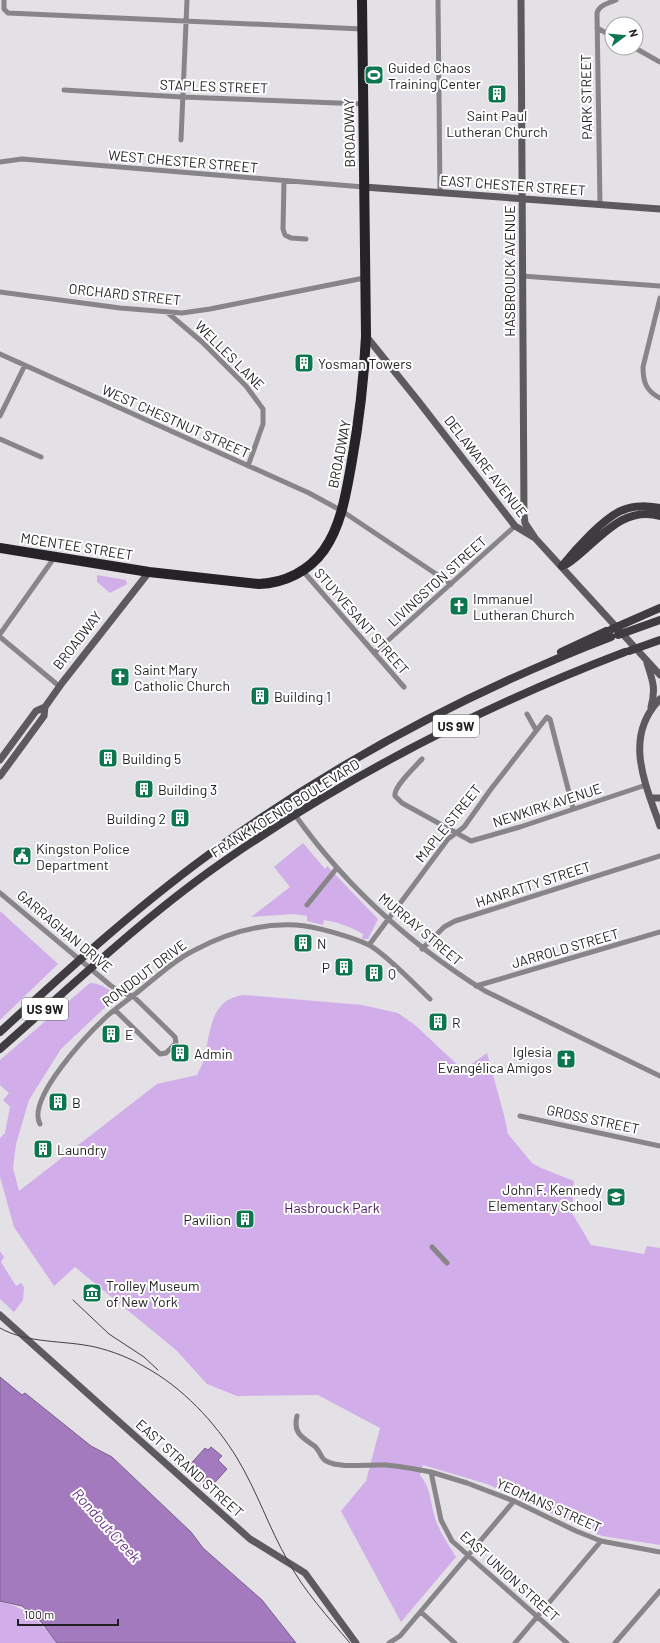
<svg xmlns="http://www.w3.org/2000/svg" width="660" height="1643" viewBox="0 0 660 1643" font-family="Barlow,sans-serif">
<rect width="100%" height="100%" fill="#e3e0e6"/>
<!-- green -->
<path fill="#d1aeea" d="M97 575 126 580 127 584 110 593 97 582Z
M303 843 325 869 327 866 378 919 368 939H362L363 934C351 927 338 922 324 920L323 925 307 921V916L294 914 251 917 290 887 274 867Z
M0 911 58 964 0 1020Z
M90 983C98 983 113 989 115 998L61 1049 29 1100 16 1144 13 1168 19 1191 157 1084 197 1075C200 1069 204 1062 205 1055 211 1028 211 999 244 995L362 1005 398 1013 415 1025 463 1070 487 1053 504 1115 508 1134 532 1163 541 1168 574 1181 572 1213 591 1245 644 1254 647 1246 660 1248V1545L602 1536 487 1484 423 1465 420 1475C431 1488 430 1502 435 1518 440 1533 448 1544 456 1557L401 1622 341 1511 366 1481 380 1428 318 1395 237 1396 207 1384 176 1350 75 1267 54 1286 14 1227 0 1177V1138L5 1133 10 1107 3 1100 9 1093 0 1085V1060Z
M0 1251 4 1257 1 1262 16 1286 21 1283 24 1287 23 1300 14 1312 0 1299Z
M0 1601C27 1608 40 1621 57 1643H0Z"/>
<!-- water -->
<path fill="#a27abd" stroke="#7b5f8e" d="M0 1377 22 1395 25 1393 91 1446 112 1457 191 1532 203 1548 262 1600 296 1643H57L42 1623 22 1606 0 1601Z
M211 1447 222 1456 218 1460 227 1469 209 1489 187 1468 205 1448 208 1450Z"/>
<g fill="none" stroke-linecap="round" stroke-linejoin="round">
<!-- street -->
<path stroke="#878588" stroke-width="5" d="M4 0V9L8 13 362 29
M438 0 440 193
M597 28 612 36
M635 48 660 62
M64 90 182 97 363 104
M181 140 187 0
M0 162 22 159 364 187
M284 181 283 229 285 235 291 238 306 239
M600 205 597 13C599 5 609 3 616 0
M522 276 660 286
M0 292 120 308 182 313 210 309 364 278
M660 298 643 367C643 382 646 391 660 398
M168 313 202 342 246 386 263 409V424L248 466
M0 354 309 493 342 511 451 584
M0 416 25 365
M0 439 41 457
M303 571 404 687
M0 634 54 558
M0 637 59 686
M374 653 515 526
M527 714 536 730
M422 759C415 767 393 787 395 796L402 803 471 841 520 827 646 785
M286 802C338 879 406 942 485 991L660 1076
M0 893 110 985 120 992 133 996 175 1037 176 1043 166 1053 160 1054 115 1010
M307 905 337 868
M369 945 448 839 464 827 491 789 547 717 550 719 573 808
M422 949 444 927 455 921 660 856
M476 986 660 932
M520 1116 660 1146
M40 1124C26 1099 88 1034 106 1017 116 1008 128 1000 139 991 157 977 174 960 195 950 227 933 260 923 296 925 315 926 352 937 369 945 386 954 415 985 430 999
M432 1247 447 1263
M297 1416C293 1432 301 1437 313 1445 320 1449 320 1458 326 1461 341 1469 368 1464 385 1465 400 1466 415 1469 431 1472L441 1520 452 1541 567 1643
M431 1472 467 1483 514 1501 576 1531 601 1541 660 1552
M421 1612 455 1643
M389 1643 400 1636 514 1501
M515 1643 601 1541
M615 1643 660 1591"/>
<!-- secondary -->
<path stroke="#5c5a5d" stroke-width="7" d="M521 0 524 515 525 523 535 538
M364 187 660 209
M366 336 419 402 515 526 535 538 660 675
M647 663C653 681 656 689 651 707
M660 699C623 737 645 783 660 826
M0 760 36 711 45 707 62 683 149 572
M0 776 44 716 45 707
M650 798H660
M0 1315 250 1539 305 1573 356 1643"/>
<!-- primary -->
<path stroke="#3e3c40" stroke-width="8" d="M567 564C596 545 620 504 660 516
M562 566C575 550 604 517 623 510 635 505 647 506 660 508
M612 629 660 608
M618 635 660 620
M629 651 660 640
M561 652 606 631
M0 1032C71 967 143 901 222 845 342 759 473 690 611 637
M0 1049C75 983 148 913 230 857 353 773 486 705 625 652"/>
<!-- highway -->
<path stroke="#262328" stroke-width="10" d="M0 548 149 572 259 584C285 583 309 571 324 550 341 526 346 494 351 466 359 422 364 380 366 336L362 0"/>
<!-- tram -->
<path stroke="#434043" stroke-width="1" d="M73 1300 109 1334 144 1357 158 1370
M0 1328C28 1344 64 1340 95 1347 112 1351 130 1358 145 1367 182 1387 215 1422 237 1458 257 1491 269 1528 288 1561 304 1591 328 1617 350 1643"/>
</g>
<!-- icons -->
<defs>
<g id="stadium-square" transform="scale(1)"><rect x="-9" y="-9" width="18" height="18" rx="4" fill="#0d764e" stroke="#fff"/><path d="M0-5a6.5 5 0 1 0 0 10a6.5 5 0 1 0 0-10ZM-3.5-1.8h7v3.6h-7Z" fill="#fff"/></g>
<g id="building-square" transform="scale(1)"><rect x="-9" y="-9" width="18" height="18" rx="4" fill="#0d764e" stroke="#fff"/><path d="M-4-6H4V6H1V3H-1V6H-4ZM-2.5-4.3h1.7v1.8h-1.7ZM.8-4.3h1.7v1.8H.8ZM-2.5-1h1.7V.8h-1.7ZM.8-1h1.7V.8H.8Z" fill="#fff"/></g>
<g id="church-square" transform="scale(1)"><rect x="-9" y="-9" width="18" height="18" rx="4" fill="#0d764e" stroke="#fff"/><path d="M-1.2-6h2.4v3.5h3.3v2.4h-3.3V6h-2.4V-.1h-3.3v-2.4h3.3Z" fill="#fff"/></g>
<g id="civic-square" transform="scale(1)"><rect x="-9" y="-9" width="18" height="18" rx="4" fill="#0d764e" stroke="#fff"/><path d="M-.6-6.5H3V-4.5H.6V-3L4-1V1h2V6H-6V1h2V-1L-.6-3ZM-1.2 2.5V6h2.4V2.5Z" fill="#fff"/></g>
<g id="school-square" transform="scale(1)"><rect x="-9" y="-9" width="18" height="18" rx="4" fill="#0d764e" stroke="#fff"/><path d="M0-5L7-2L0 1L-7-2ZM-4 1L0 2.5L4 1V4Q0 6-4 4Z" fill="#fff"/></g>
<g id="museum-square" transform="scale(1)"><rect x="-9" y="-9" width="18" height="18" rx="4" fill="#0d764e" stroke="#fff"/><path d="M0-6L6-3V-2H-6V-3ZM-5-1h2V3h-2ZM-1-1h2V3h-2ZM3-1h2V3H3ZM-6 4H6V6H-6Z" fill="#fff"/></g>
</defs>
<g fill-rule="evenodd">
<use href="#stadium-square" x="374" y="75"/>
<use href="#building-square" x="497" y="94"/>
<use href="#building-square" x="304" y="363"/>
<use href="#church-square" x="459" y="606"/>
<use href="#church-square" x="120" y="677"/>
<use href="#building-square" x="260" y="696"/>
<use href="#building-square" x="108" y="758"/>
<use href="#building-square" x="144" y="789"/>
<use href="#building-square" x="180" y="818"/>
<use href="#civic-square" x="22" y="856"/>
<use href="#building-square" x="303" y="943"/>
<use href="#building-square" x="344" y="967"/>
<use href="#building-square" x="374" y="973"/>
<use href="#building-square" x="438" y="1022"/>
<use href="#building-square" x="111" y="1034"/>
<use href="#building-square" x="180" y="1053"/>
<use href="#church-square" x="566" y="1059"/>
<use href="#building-square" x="58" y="1102"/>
<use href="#building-square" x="43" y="1149"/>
<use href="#school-square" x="616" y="1197"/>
<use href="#building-square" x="245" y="1219"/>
<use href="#museum-square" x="92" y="1293"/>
</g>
<g text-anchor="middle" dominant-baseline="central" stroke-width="4" stroke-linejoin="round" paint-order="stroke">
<!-- shield labels -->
<g fill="#fff" stroke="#646264" stroke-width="1">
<rect x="433" y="715" width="46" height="22" rx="3"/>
<rect x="22" y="998" width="46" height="22" rx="3"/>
</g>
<g font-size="13" font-weight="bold" fill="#211f21">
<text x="456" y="726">US 9W</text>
<text x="45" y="1009">US 9W</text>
</g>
<!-- poi labels -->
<g font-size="14" fill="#211f21" stroke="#fff" text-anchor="start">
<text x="388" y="67">Guided Chaos<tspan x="388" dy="16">Training Center</tspan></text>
<text x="497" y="115" text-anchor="middle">Saint Paul<tspan x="497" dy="16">Lutheran Church</tspan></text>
<text x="318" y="363">Yosman Towers</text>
<text x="473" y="598">Immanuel<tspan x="473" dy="16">Lutheran Church</tspan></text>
<text x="134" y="669">Saint Mary<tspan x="134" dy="16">Catholic Church</tspan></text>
<text x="274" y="696">Building 1</text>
<text x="122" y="758">Building 5</text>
<text x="158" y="789">Building 3</text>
<text x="166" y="818" text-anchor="end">Building 2</text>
<text x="36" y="848">Kingston Police<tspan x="36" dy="16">Department</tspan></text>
<text x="317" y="943">N</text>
<text x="330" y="967" text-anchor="end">P</text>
<text x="388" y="973">Q</text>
<text x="452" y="1022">R</text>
<text x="125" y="1034">E</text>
<text x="552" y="1051" text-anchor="end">Iglesia<tspan x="552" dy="16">Evangélica Amigos</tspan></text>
<text x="194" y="1053">Admin</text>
<text x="72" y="1102">B</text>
<text x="57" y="1149">Laundry</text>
<text x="602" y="1189" text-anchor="end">John F. Kennedy<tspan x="602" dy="16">Elementary School</tspan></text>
<text x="231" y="1219" text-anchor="end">Pavilion</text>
<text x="106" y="1285">Trolley Museum<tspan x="106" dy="16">of New York</tspan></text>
</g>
<!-- street labels -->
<g font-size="14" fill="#211f21" stroke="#fff">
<text transform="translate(214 86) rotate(2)">STAPLES STREET</text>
<text transform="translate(586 97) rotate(-91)">PARK STREET</text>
<text transform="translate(349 133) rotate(-91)">BROADWAY</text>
<text transform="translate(183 161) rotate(5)">WEST CHESTER STREET</text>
<text transform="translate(513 185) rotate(4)">EAST CHESTER STREET</text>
<text transform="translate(509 271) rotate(-90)">HASBROUCK AVENUE</text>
<text transform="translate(125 294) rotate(6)">ORCHARD STREET</text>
<text transform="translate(230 355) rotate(45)">WELLES LANE</text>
<text transform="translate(176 421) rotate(24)">WEST CHESTNUT STREET</text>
<text transform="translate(339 454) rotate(-79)">BROADWAY</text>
<text transform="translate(486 466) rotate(52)">DELAWARE AVENUE</text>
<text transform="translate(77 546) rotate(9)">MCENTEE STREET</text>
<text transform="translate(437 581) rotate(-42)">LIVINGSTON STREET</text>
<text transform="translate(362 621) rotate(49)">STUYVESANT STREET</text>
<text transform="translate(77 640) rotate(-52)">BROADWAY</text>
<text transform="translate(547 805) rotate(-18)">NEWKIRK AVENUE</text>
<text transform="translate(285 808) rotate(-32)">FRANK KOENIG BOULEVARD</text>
<text transform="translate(448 823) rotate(-51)">MAPLE STREET</text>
<text transform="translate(533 884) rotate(-18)">HANRATTY STREET</text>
<text transform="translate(421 929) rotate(40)">MURRAY STREET</text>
<text transform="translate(65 931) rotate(40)">GARRAGHAN DRIVE</text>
<text transform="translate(565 948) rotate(-16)">JARROLD STREET</text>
<text transform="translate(144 973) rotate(-37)">RONDOUT DRIVE</text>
<text transform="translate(593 1119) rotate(12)">GROSS STREET</text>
<text transform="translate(190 1468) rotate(42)">EAST STRAND STREET</text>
<text transform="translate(549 1505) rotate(24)">YEOMANS STREET</text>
<text transform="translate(510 1576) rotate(42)">EAST UNION STREET</text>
</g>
<!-- park labels -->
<g font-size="14" fill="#491465" stroke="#fff">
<text x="332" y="1207">Hasbrouck Park</text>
</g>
<!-- water labels -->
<g font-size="15" font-style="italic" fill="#693788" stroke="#fff">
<text transform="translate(107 1525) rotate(48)">Rondout Creek</text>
</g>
</g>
<!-- north arrow -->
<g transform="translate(624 36) rotate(74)"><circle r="19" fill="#ffffff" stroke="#a6a5a6"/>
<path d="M0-3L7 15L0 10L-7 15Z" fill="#0d764e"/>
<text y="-6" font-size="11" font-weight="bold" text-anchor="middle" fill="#211f21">N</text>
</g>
<!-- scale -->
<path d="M18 1619v6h100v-6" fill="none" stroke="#211f21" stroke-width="2"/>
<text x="24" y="1619" font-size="12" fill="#211f21" stroke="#ffffff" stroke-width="3" paint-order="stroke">100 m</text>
</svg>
